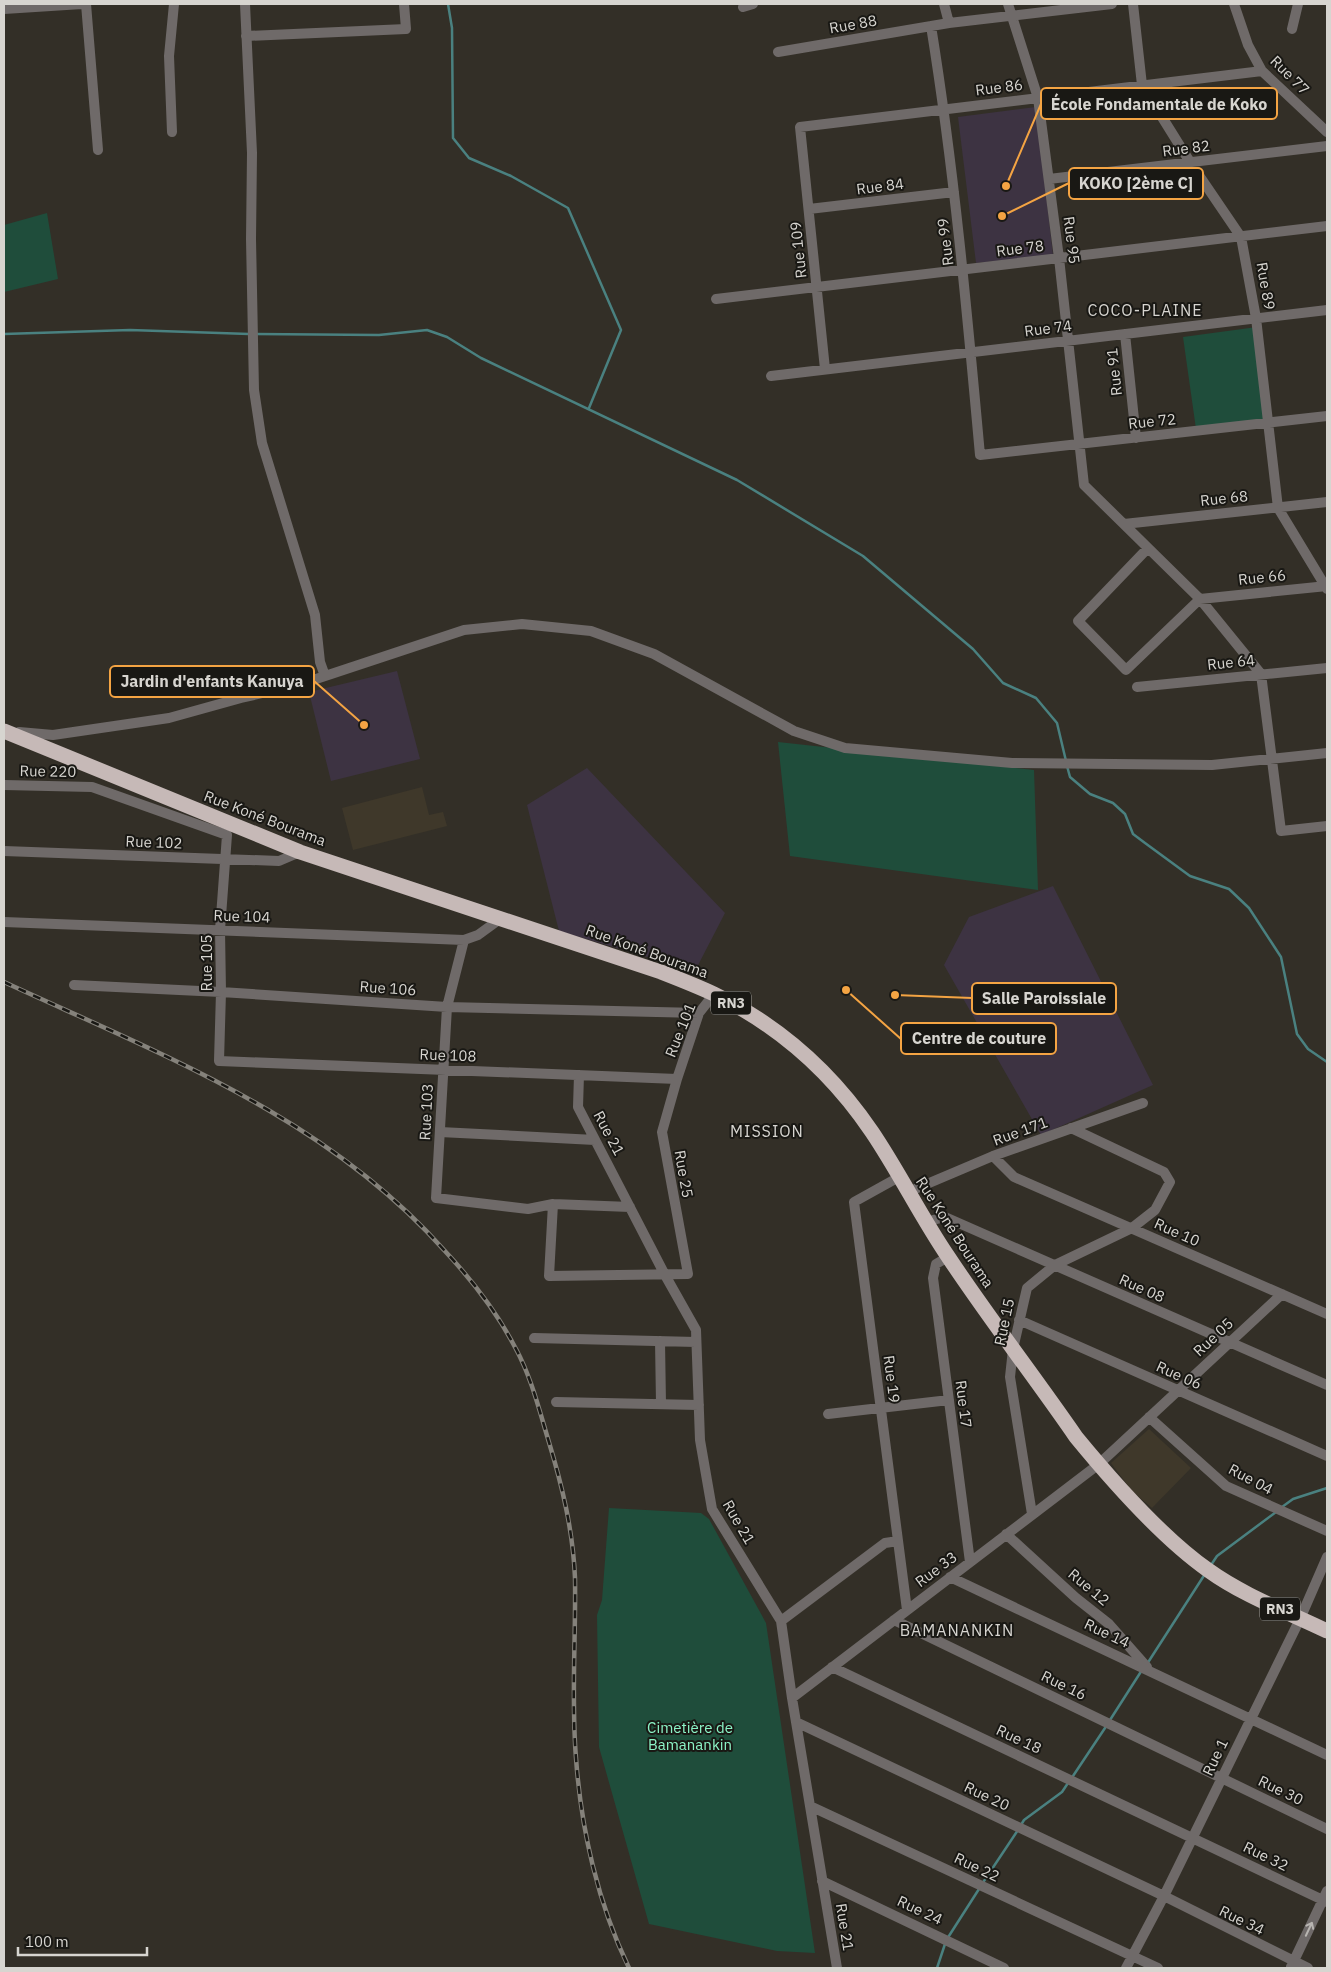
<svg xmlns="http://www.w3.org/2000/svg" width="1331" height="1972" viewBox="0 0 1331 1972" font-family="'IBM Plex Sans',sans-serif">
<rect width="100%" height="100%" fill="#332f27"/>
<!-- built -->
<path fill="#3f382a" d="M422 787 429 815 443 812 447 826 353 850 342 808Z
M1149 1429 1191 1468 1152 1508 1132 1491 1111 1463Z"/>
<!-- education -->
<path fill="#3d3342" d="M1036 107 1053 255 976 263 958 117Z
M397 671 420 759 331 781 309 692Z
M587 768 725 913 695 971 559 931 527 805Z
M1053 886 1153 1085 1041 1135 944 965 969 917Z"/>
<!-- green -->
<path fill="#1f4d3b" d="M47 213 58 279 4 292V225Z
M1257 327 1269 419 1196 429 1183 337Z
M778 742 1034 770 1038 890 790 856Z
M609 1508 701 1513 709 1519 766 1623 815 1953 777 1951 649 1924 599 1747 597 1615 602 1600Z"/>
<g fill="none" stroke-linecap="round" stroke-linejoin="round">
<!-- stream -->
<path stroke="#4a8180" stroke-width="2.5" d="M448 4 452 28 453 138 469 158 511 176 568 208 621 330 589 408
M4 334 130 330 249 334
M254 334 379 335 427 330 447 337 481 358 737 480 863 556 973 649 1003 683 1036 698 1057 723 1066 761
M1067 766 1070 777 1090 794 1113 803 1125 814 1133 834 1145 843 1190 876 1229 889 1249 908 1281 957 1297 1034 1308 1049 1327 1062
M1282 1507 1293 1499 1327 1488
M1211 1565 1217 1556 1276 1512
M1147 1664 1205 1574
M1110 1720 1142 1670
M1071 1779 1107 1725
M1021 1825 1024 1820 1062 1792 1068 1783
M982 1884 1018 1830
M947 1939 979 1889
M937 1968 945 1944"/>
<!-- minor -->
<path stroke="#6f6a69" stroke-width="10" d="M86 4 98 150
M245 4 252 153 251 239 254 390 262 443 315 615 320 662 325 676
M944 4 949 23
M1008 4 1038 98 1059 258 1084 485 1200 599 1261 674 1281 831 1327 826
M1133 4 1142 85 1190 162 1241 237 1256 318 1278 508 1327 589
M1234 4 1248 45 1262 71 1327 132
M743 7 753 4
M4 9 82 4
M931 26C954 168 967 311 980 455L1327 416
M1292 29 1298 4
M246 36 406 29 404 4
M778 52 949 23 1112 4
M172 132 169 56 174 4
M1049 179 1327 146
M809 209 954 192
M716 299 1327 226
M1125 334 1136 438
M825 369 800 127 1262 71
M771 376 1327 310
M1124 524 1327 502
M1148 548 1078 621 1126 670 1200 599 1327 586
M1137 687 1327 668
M19 732 53 735 169 718 241 698 301 684 464 630 522 624 591 631 654 654 794 731 845 748 1012 763 1212 765 1327 753
M4 785 92 787 227 835 220 930 221 992 219 1061 677 1079
M4 851 279 861 300 852
M4 922 464 940 478 935 500 919
M464 940 447 1007 436 1198 528 1209 553 1204 630 1207
M74 985 221 992 447 1007 699 1013
M579 1075 578 1107 665 1275 696 1330 700 1440 712 1509 781 1621 792 1698 837 1968
M440 1132 595 1140
M993 1156 1014 1177 1327 1314
M899 1177 854 1202 907 1610
M908 1192 993 1156 1143 1103
M553 1204 549 1276 688 1274 662 1132 677 1079 699 1013 714 994
M925 1222 945 1217 1327 1385
M948 1257 936 1264 933 1278 970 1562
M1019 1320 1327 1456
M534 1338 696 1342
M660 1341 661 1404
M556 1402 699 1405
M828 1414 949 1400
M1149 1417 1226 1486 1327 1531
M1032 1514 1010 1377 1013 1349 1027 1288 1055 1265 1132 1228 1155 1210 1170 1182 1164 1172 1071 1128
M1006 1534 1076 1598 1109 1624 1147 1667
M950 1577 1327 1755
M894 1620 1327 1829
M781 1621 885 1543 898 1541
M832 1667 1327 1902
M792 1698 1099 1464 1282 1294
M796 1722 1164 1896 1308 1968
M810 1806 1158 1968
M822 1881 1004 1968
M1291 1967 1327 1891
M1126 1968 1164 1896 1300 1619 1327 1557"/>
<!-- highway -->
<path stroke="#c6b9b7" stroke-width="15" d="M4 731 300 852 661 972C679 979 697 986 714 994 778 1025 832 1073 872 1132 899 1172 920 1215 947 1255 988 1317 1034 1376 1076 1437 1113 1482 1161 1537 1208 1570 1244 1596 1288 1612 1327 1631"/>
<!-- rail casing -->
<g stroke="#85827b" stroke-width="4.5">
<path id="rail" d="M4 982C162 1055 326 1117 444 1250 472 1280 497 1312 516 1349 531 1377 539 1409 548 1439 562 1485 573 1530 575 1578 576 1638 571 1698 576 1758 581 1829 598 1904 629 1968"/>
</g>
<!-- rail -->
<use href="#rail" stroke="#191814" stroke-width="2.5" stroke-dasharray="8" stroke-linecap="butt"/>
</g>
<!-- one-way arrows -->
<defs><path id="oneway-shaft" d="M-6 0H5M1.5-3L5.5 0L1.5 3" fill="none" stroke-width="1.6" stroke-linecap="round" stroke-linejoin="round" transform="scale(1.25)"/></defs>
<use stroke="#b8b5b1" href="#oneway-shaft" transform="translate(1309 1929) rotate(-65)"/>
<g text-anchor="middle" dominant-baseline="central" stroke-width="4" stroke-linejoin="round" paint-order="stroke">
<!-- shield labels -->
<g fill="#191814" stroke="#9e9c98" stroke-width="1">
<rect x="711" y="991.5" width="40" height="23" rx="4"/>
<rect x="1260" y="1597.5" width="40" height="23" rx="4"/>
</g>
<g font-size="14" font-weight="bold" fill="#d7d5d0">
<text x="731" y="1003">RN3</text>
<text x="1280" y="1609">RN3</text>
</g>
<!-- street labels -->
<g font-size="15" fill="#d7d5d0" stroke="#191814">
<text transform="translate(853 24) rotate(-10)">Rue 88</text>
<text transform="translate(1290 75) rotate(45)">Rue 77</text>
<text transform="translate(999 87) rotate(-7)">Rue 86</text>
<text transform="translate(1186 148) rotate(-7)">Rue 82</text>
<text transform="translate(880 186) rotate(-7)">Rue 84</text>
<text transform="translate(1072 240) rotate(83)">Rue 95</text>
<text transform="translate(945 242) rotate(-97)">Rue 99</text>
<text transform="translate(1020 248) rotate(-7)">Rue 78</text>
<text transform="translate(798 250) rotate(-96)">Rue 109</text>
<text transform="translate(1266 286) rotate(80)">Rue 89</text>
<text transform="translate(1048 328) rotate(-7)">Rue 74</text>
<text transform="translate(1114 372) rotate(-96)">Rue 91</text>
<text transform="translate(1152 421) rotate(-6)">Rue 72</text>
<text transform="translate(1224 498) rotate(-6)">Rue 68</text>
<text transform="translate(1262 577) rotate(-6)">Rue 66</text>
<text transform="translate(1231 662) rotate(-6)">Rue 64</text>
<text transform="translate(48 771) rotate(1)">Rue 220</text>
<text transform="translate(265 818) rotate(21)">Rue Koné Bourama</text>
<text transform="translate(154 842) rotate(2)">Rue 102</text>
<text transform="translate(242 916) rotate(2)">Rue 104</text>
<text transform="translate(647 951) rotate(20)">Rue Koné Bourama</text>
<text transform="translate(206 963) rotate(-90)">Rue 105</text>
<text transform="translate(388 988) rotate(4)">Rue 106</text>
<text transform="translate(680 1030) rotate(-68)">Rue 101</text>
<text transform="translate(448 1055) rotate(2)">Rue 108</text>
<text transform="translate(426 1112) rotate(-87)">Rue 103</text>
<text transform="translate(1020 1131) rotate(-20)">Rue 171</text>
<text transform="translate(609 1133) rotate(62)">Rue 21</text>
<text transform="translate(684 1174) rotate(80)">Rue 25</text>
<text transform="translate(955 1232) rotate(57)">Rue Koné Bourama</text>
<text transform="translate(1177 1232) rotate(24)">Rue 10</text>
<text transform="translate(1142 1288) rotate(24)">Rue 08</text>
<text transform="translate(1004 1322) rotate(-78)">Rue 15</text>
<text transform="translate(1213 1337) rotate(-43)">Rue 05</text>
<text transform="translate(1179 1375) rotate(24)">Rue 06</text>
<text transform="translate(892 1379) rotate(83)">Rue 19</text>
<text transform="translate(964 1404) rotate(83)">Rue 17</text>
<text transform="translate(1251 1479) rotate(28)">Rue 04</text>
<text transform="translate(739 1522) rotate(60)">Rue 21</text>
<text transform="translate(936 1569) rotate(-37)">Rue 33</text>
<text transform="translate(1089 1587) rotate(40)">Rue 12</text>
<text transform="translate(1107 1633) rotate(25)">Rue 14</text>
<text transform="translate(1064 1685) rotate(26)">Rue 16</text>
<text transform="translate(1019 1739) rotate(25)">Rue 18</text>
<text transform="translate(1215 1757) rotate(-64)">Rue 1</text>
<text transform="translate(1281 1790) rotate(26)">Rue 30</text>
<text transform="translate(987 1796) rotate(25)">Rue 20</text>
<text transform="translate(1266 1856) rotate(26)">Rue 32</text>
<text transform="translate(977 1867) rotate(25)">Rue 22</text>
<text transform="translate(920 1910) rotate(25)">Rue 24</text>
<text transform="translate(1242 1920) rotate(26)">Rue 34</text>
<text transform="translate(845 1927) rotate(81)">Rue 21</text>
</g>
<!-- park labels -->
<g font-size="15" fill="#8cf4c7" stroke="#191814">
<text x="690" y="1727">Cimetière de<tspan x="690" dy="17">Bamanankin</tspan></text>
</g>
<!-- neighbourhood labels -->
<g font-size="16" letter-spacing="1" fill="#d7d5d0" stroke="#191814">
<text x="1145" y="310">COCO-PLAINE</text>
<text x="767" y="1131">MISSION</text>
<text x="957" y="1630">BAMANANKIN</text>
</g>
</g>
<!-- callouts -->
<path fill="none" stroke="#f4a443" stroke-width="2" d="M1006 186L1041 104M1002 216L1069 183M364 725L314 681M895 995L972 998M846 990L901 1039"/>
<g fill="#f4a443" stroke="#191814" stroke-width="2">
<circle cx="1006" cy="186" r="5"/>
<circle cx="1002" cy="216" r="5"/>
<circle cx="364" cy="725" r="5"/>
<circle cx="895" cy="995" r="5"/>
<circle cx="846" cy="990" r="5"/>
</g>
<g fill="#191814" stroke="#f4a443" stroke-width="2">
<rect x="1041" y="88" width="236" height="31" rx="5"/>
<rect x="1069" y="168" width="134" height="31" rx="5"/>
<rect x="110" y="666" width="204" height="31" rx="5"/>
<rect x="972" y="983" width="144" height="31" rx="5"/>
<rect x="901" y="1023" width="155" height="31" rx="5"/>
</g>
<g font-size="16" text-anchor="middle" font-weight="bold" fill="#d7d5d0">
<text x="1159" y="110">École Fondamentale de Koko</text>
<text x="1136" y="189">KOKO [2ème C]</text>
<text x="212" y="687">Jardin d'enfants Kanuya</text>
<text x="1044" y="1004">Salle Paroissiale</text>
<text x="979" y="1044">Centre de couture</text>
</g>
<!-- border -->
<rect width="1331" height="1972" fill="none" stroke="#d7d5d0" stroke-width="10"/>
<!-- scale -->
<path d="M18 1947v8h129v-8" fill="none" stroke="#d7d5d0" stroke-width="2.5"/>
<text x="25" y="1947" font-size="15" fill="#d7d5d0" stroke="#191814" stroke-width="4" paint-order="stroke">100 m</text>
</svg>
